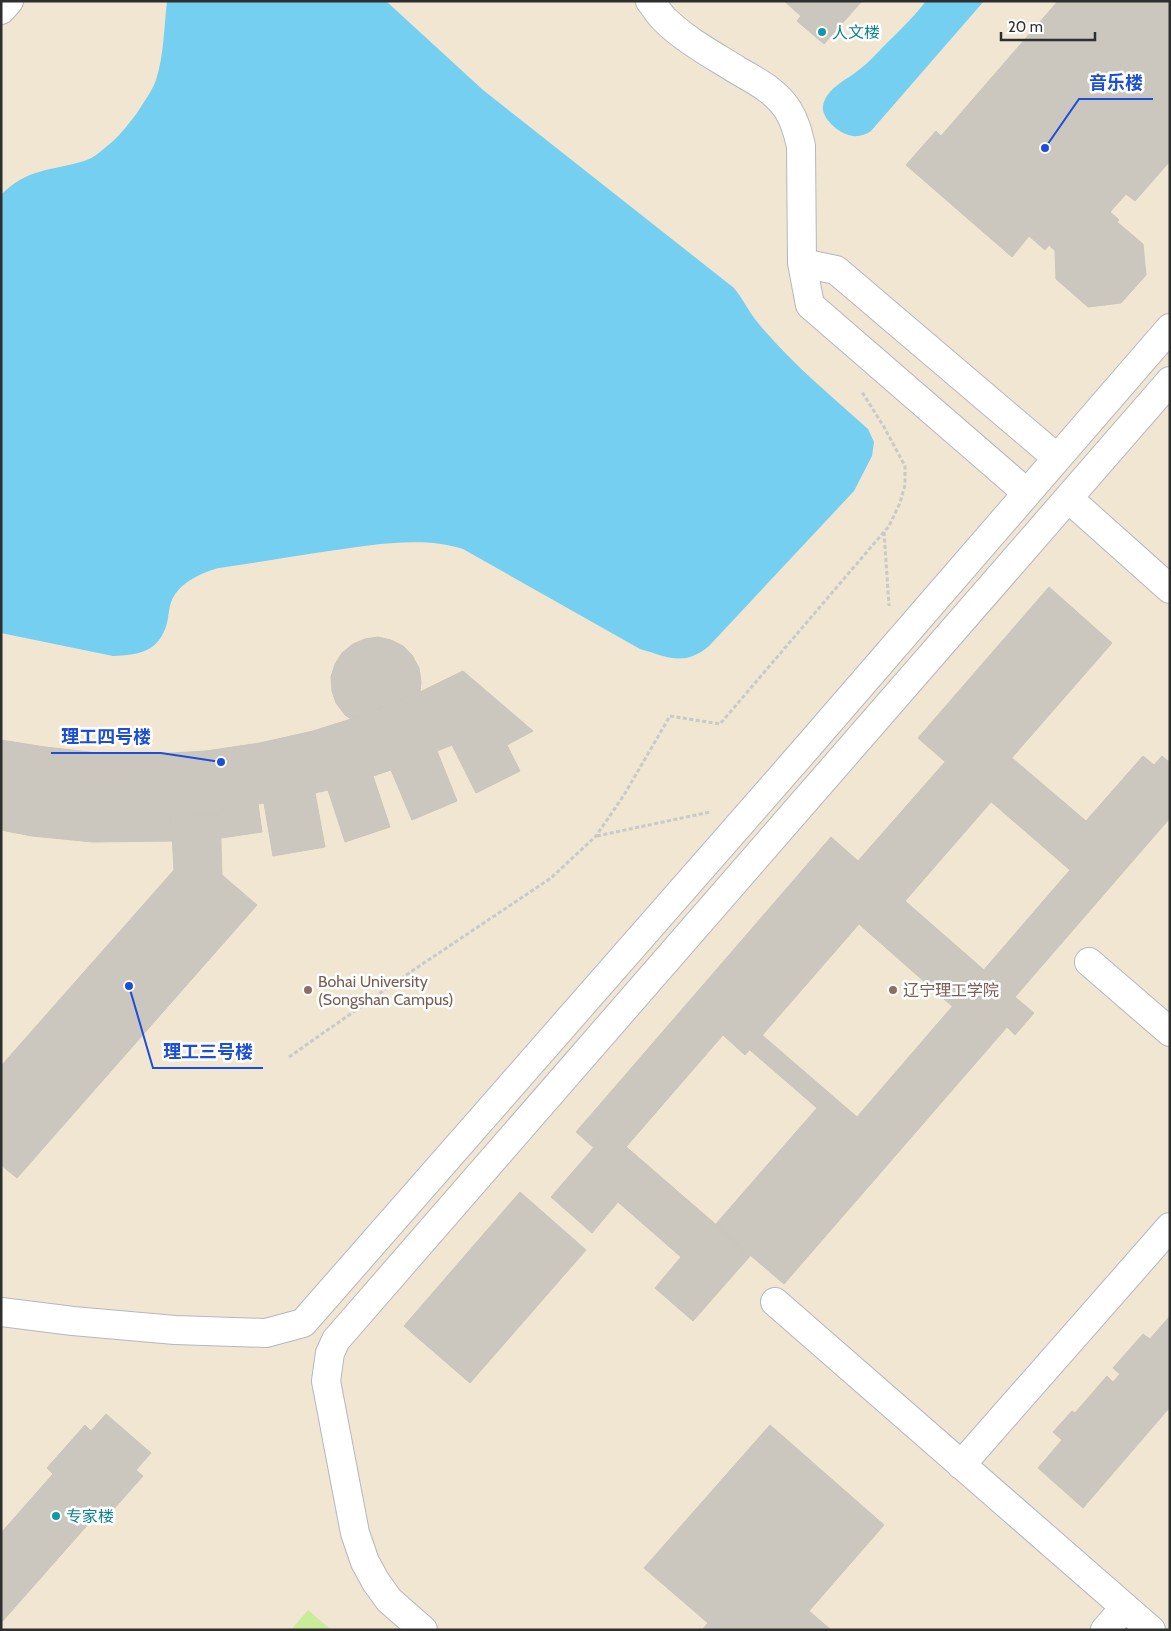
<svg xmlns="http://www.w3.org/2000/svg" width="1171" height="1631" viewBox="0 0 1171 1631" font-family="Cabin,'Noto Sans SC',sans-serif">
<rect width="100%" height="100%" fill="#efe9e1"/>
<!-- education -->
<path fill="#f0e6d1" d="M1 1H1170V1630H1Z"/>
<!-- pitch -->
<path fill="#c9ec9a" d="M308 1610 331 1630H291Z"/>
<!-- water -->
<path fill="#75cff0" d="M167 1H386L483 90 734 288C743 299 749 312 758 323 790 362 830 395 868 429L874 442 872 456 854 491 709 646C684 667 668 657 640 649L463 549C421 535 365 546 322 552 288 557 254 563 219 568 203 572 183 581 174 596 169 603 169 615 167 623 159 652 139 655 113 656L1 633V195C27 168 51 171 84 161 95 158 103 149 112 142 122 133 131 121 139 110 145 100 152 91 156 80 164 55 164 28 167 1Z
M926 1H984L871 131C864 136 854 138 846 134 837 131 821 117 823 106 826 88 847 80 860 69 868 63 875 55 882 48 897 33 913 18 926 1Z"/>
<!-- building -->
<path fill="#cbc7bf" stroke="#cbc5ba" d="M784 1H862L824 44 797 21 801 16Z
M1058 1H1170V161L1135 201 1126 194 1110 212 1119 220 1117 222 1143 244 1146 275 1121 303 1088 307 1056 279 1055 251 1049 245 1045 250 1029 236 1012 257 906 165 936 131 941 136Z
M1049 587 1112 643 981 793 918 738Z
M378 637 391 640 403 646 412 655 419 668 421 682 420 692 351 719 345 715 336 703 332 691 331 677 335 664 342 653 353 644 365 639Z
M463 671 533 731 507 745 520 771 476 793 452 745 437 751 457 801 412 820 391 770 373 776 390 827 345 842 328 790 315 793 325 847 273 856 264 803 258 804 262 832 221 838 220 815 171 816 172 841 93 842 32 836 1 830V740L45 747 98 753 153 754 206 751 260 743 313 731 351 719 420 692Z
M1143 756 1154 765 1162 756 1170 763V818L1015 997 1034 1013 1015 1035 1007 1027 784 1284 715 1225 817 1108 750 1050 762 1035 857 1117 1070 870 981 793 1012 758 1086 821Z
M945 762 991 802 905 901 984 970 952 1006 859 924 745 1055 723 1035 626 1147 608 1131 594 1148 576 1132 831 837 858 861Z
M220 815 222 875 257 905 17 1178 1 1165V1066L174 870 171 816Z
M608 1131 751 1255 693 1321 655 1288 681 1257 618 1202 592 1233 551 1197Z
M520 1192 586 1250 470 1383 404 1326Z
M1170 1316V1407L1083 1508 1038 1468 1062 1440 1053 1432 1072 1411 1075 1413 1107 1376 1113 1382 1120 1374 1113 1368 1143 1334 1150 1339Z
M106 1414 151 1453 136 1470 143 1476 105 1519 98 1513 1 1623V1533L53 1474 47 1468 85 1425 91 1431Z
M770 1425 884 1525 809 1611 831 1630H702L708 1623 644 1568Z"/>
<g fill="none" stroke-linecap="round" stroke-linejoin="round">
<!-- minor casing -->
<g stroke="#b4b7c1" stroke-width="30">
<path id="minor" d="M650 1C655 7 659 14 664 19 685 40 713 55 737 70 756 81 776 91 788 110 795 121 798 133 801 146L802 263 810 305 1027 493
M1 10 9 1
M802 263 836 270 1057 458
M1068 498 1170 589
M1089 962 1170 1032
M775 1302 1151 1630
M1 1312 73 1321 175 1330 266 1333 303 1323 804 751 1170 328
M961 1465 1170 1227
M423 1630 389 1600 376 1582 365 1562 355 1533 326 1381 330 1353 336 1340 1170 381
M1105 1630 1125 1607"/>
</g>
<!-- path -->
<path stroke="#c9c9c9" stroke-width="3" stroke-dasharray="4 2.5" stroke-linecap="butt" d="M884 532 889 606
M597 836 710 812
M289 1057 406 975 551 878 596 836 624 795 670 716 720 724 889 526 900 503 905 485V466L884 427 862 392"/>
<!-- minor -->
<use href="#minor" stroke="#fff" stroke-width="28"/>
</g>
<!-- markers -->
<g fill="#0f9aa8" stroke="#fff" stroke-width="2">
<circle cx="822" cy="32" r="5"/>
<circle cx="56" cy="1516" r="5"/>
</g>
<g fill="#8d6e63" stroke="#fff" stroke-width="2">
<circle cx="308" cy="990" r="5"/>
<circle cx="893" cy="990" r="5"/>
</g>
<g text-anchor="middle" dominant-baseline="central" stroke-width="5" stroke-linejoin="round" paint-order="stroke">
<!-- culture labels -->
<g font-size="16" fill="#0d838f" stroke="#fff" text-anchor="start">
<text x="832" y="32">人文楼</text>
<text x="66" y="1516">专家楼</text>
</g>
<!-- education labels -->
<g font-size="16" fill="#785e54" stroke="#fff" text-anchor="start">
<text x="318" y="981">Bohai University<tspan x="318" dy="18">(Songshan Campus)</tspan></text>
<text x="903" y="990">辽宁理工学院</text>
</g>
</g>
<!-- callouts -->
<path fill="none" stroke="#1d4ed8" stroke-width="2" d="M1045 148L1079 99H1153M221 762L161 753H51M129 986L153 1068H263"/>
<g fill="#1d4ed8" stroke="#fff" stroke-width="2">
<circle cx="1045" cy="148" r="5"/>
<circle cx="221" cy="762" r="5"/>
<circle cx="129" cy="986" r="5"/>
</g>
<g font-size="18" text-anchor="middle" font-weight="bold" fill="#1d4ed8" stroke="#fff" stroke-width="5" stroke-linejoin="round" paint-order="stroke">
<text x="1116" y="89">音乐楼</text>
<text x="106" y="743">理工四号楼</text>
<text x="208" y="1058">理工三号楼</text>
</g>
<!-- border -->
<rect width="1171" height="1631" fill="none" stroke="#2e2e2e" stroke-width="5"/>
<!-- scale -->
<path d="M1001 32v8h94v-8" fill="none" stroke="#2e2e2e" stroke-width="2.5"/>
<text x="1008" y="32" font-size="15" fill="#2e2e2e" stroke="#ffffff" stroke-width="4" paint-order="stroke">20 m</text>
</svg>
